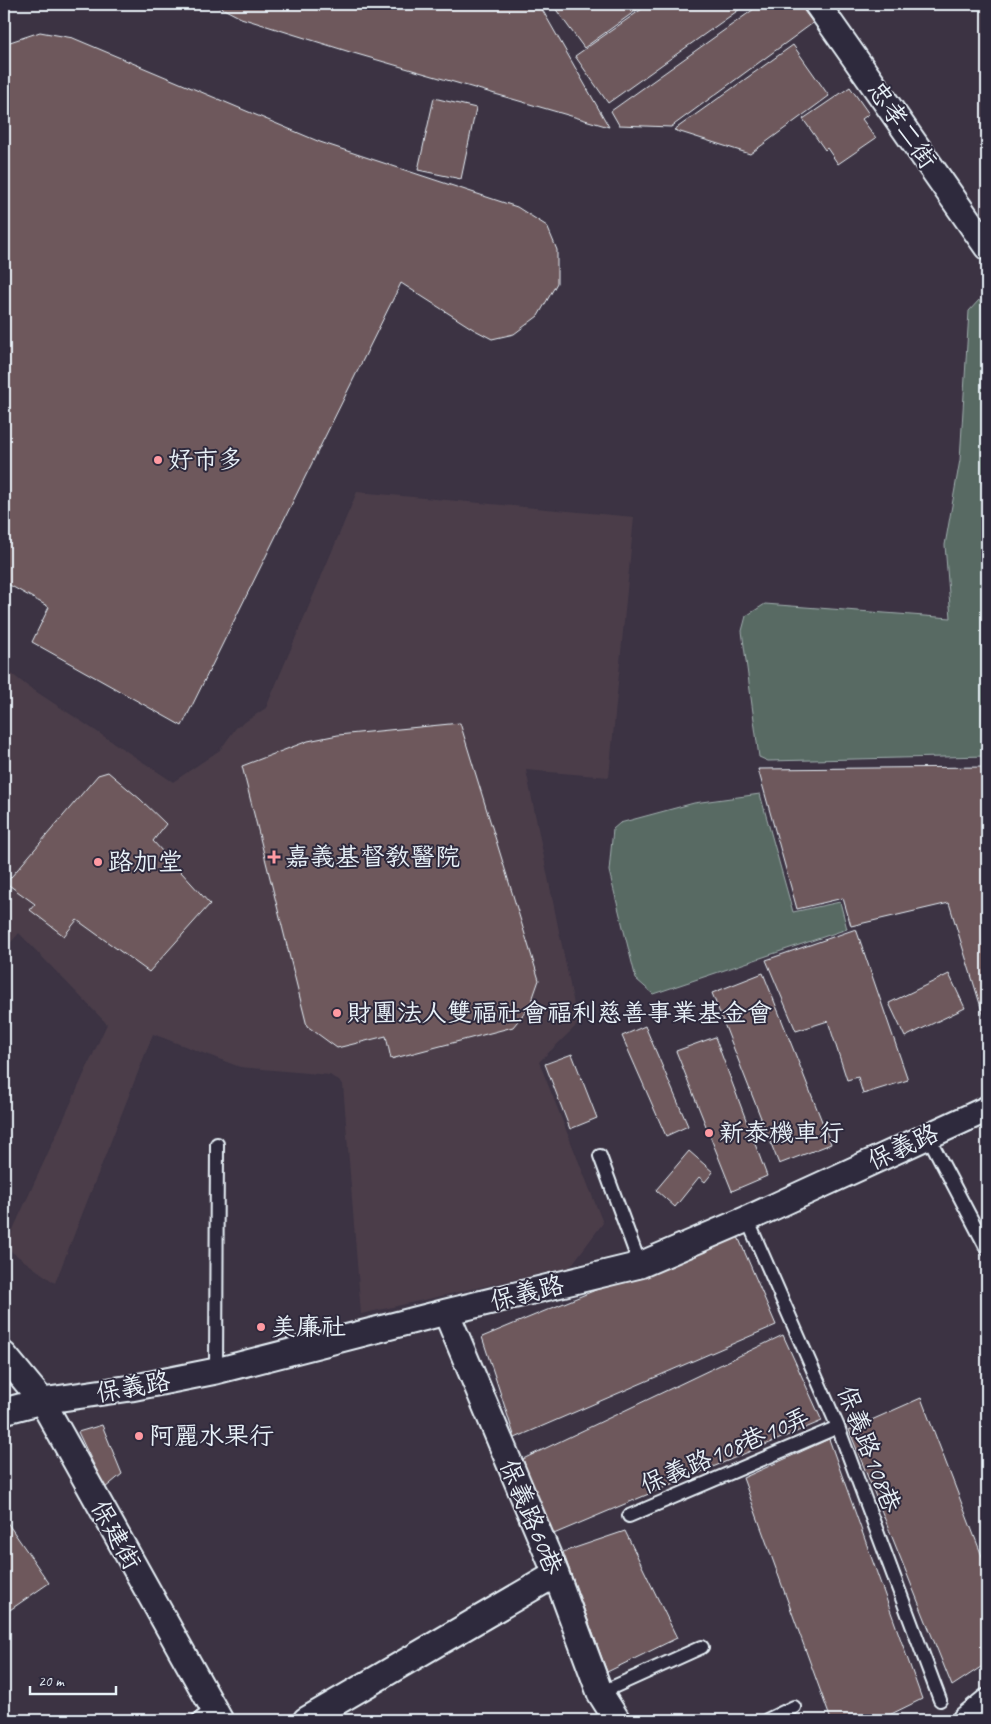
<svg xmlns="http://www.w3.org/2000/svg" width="991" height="1724" viewBox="0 0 991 1724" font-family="Caveat,'LXGW WenKai TC',sans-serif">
<rect width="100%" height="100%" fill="#3c3343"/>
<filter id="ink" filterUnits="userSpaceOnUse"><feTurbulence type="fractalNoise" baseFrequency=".02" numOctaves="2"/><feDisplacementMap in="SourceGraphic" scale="10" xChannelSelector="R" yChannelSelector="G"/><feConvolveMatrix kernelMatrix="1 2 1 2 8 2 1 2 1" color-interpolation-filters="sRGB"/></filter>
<g filter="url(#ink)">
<!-- built -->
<path fill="#4b3e4a" d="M357 492 634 517 609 777 526 770 578 1024 539 1062 603 1223 570 1267 361 1314 343 1084 330 1075 240 1067 153 1034 55 1283 5 1247 107 1024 19 933 4 950V668L26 685 173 782 220 750 236 728 266 708Z"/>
<!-- green -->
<path fill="#596b64" stroke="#a0aeae" d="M979 300 987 318V756L768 761 759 757 742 631 746 616 765 604 951 618 945 545 960 460 969 311Z
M760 794 793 912 840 902 847 929 653 994 636 979 609 871 613 829 620 823 694 803Z"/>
<!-- building -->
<path fill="#6e585c" stroke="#e8f1f8" d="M214 4H539L609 127 350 52 241 18Z
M552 4H645L584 48Z
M649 4H747L608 103 575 56Z
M761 4H799L813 23 671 127 619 125 611 111Z
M40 32 73 38 320 142 517 207 547 226 557 250V283L538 316 514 334 492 339 473 329 401 283 182 726 32 642 49 607 4 582V44Z
M793 45 829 96 750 154 674 130Z
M850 87 869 114 862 119 876 138 838 164 827 148 825 150 803 119Z
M434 98 476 108 461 179 418 170Z
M460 723 539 980 530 1006 513 1027 391 1059 386 1036 337 1048 307 1026 242 766 308 741 338 735Z
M987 767V1027L949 903 851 926 843 898 797 909 758 769Z
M108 772 140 799 166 824 153 841 210 904 149 972 77 920 64 936 30 910 35 904 6 883 98 775Z
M856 929 908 1080 863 1094 858 1077 847 1080 828 1021 796 1031 766 960Z
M763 973 831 1144 779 1164 712 993Z
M949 974 965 1008 905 1037 889 1003Z
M645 1026 688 1126 666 1136 622 1036Z
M715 1037 767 1176 732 1191 676 1051Z
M572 1054 597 1118 570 1129 545 1064Z
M689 1151 713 1172 705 1182 699 1177 675 1207 656 1190Z
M736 1232 776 1325 515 1438 482 1337Z
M783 1335 822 1421 549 1536 523 1459Z
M921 1398 987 1569V1663L952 1686 849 1430Z
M102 1425 122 1474 105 1488 78 1432Z
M829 1439 922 1699 879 1720H831L743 1478Z
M4 1518 49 1583 4 1614Z
M625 1531 677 1638 607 1672 563 1552Z"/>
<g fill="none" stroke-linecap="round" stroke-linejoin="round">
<!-- lane casing -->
<g stroke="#e8f1f8" stroke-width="16">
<path id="lane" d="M928 1136 987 1249
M600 1156 640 1265
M747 1219 838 1427 940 1700
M216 1371 217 1144
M629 1516 838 1427
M600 1693 702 1647
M198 1720 213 1709
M767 1720 794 1707"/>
</g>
<!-- street casing -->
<g stroke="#e8f1f8" stroke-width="29">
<path id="street" d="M817 4 987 247
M446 1312 556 1574 600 1693 617 1720
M4 1355 42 1401 220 1720
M4 1411 42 1401 131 1388 216 1371 446 1312 640 1265 747 1219 987 1109
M306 1720 556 1574
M965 1720 987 1702"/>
</g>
<!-- lane -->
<use href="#lane" stroke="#2f2a3d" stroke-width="12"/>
<!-- street -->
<use href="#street" stroke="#2f2a3d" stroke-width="25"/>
</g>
</g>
<!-- markers -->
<g fill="#ff9aa2" stroke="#2f2a3d" stroke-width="2">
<circle cx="158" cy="460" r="5"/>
<path d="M271.5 849.5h5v5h5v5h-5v5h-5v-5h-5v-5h5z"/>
<circle cx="98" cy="862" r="5"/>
<circle cx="337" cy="1013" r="5"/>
<circle cx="709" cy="1133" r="5"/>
<circle cx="261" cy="1327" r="5"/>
<circle cx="139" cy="1436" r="5"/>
</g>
<g text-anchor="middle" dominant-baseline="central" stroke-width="4" stroke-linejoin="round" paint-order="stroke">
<!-- street labels -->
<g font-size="25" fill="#e8f1f8" stroke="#2f2a3d">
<text transform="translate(902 125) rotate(55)">忠孝二街</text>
<text transform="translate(903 1147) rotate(-25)">保義路</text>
<text transform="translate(527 1293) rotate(-14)">保義路</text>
<text transform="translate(133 1387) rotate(-10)">保義路</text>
<text transform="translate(869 1449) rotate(69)">保義路108巷</text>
<text transform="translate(725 1451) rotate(-23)">保義路108巷10弄</text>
<text transform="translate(531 1517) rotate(67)">保義路60巷</text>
<text transform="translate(116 1535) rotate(61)">保建街</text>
</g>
<!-- poi labels -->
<g font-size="25" fill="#e8f1f8" stroke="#2f2a3d" text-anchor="start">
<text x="168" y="460">好市多</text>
<text x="285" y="857">嘉義基督教醫院</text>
<text x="108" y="862">路加堂</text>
<text x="347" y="1013">財團法人雙福社會福利慈善事業基金會</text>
<text x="719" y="1133">新泰機車行</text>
<text x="271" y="1327">美廉社</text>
<text x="149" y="1436">阿麗水果行</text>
</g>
</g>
<!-- margin -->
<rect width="991" height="1724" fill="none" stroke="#2f2a3d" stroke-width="20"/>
<rect x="10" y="10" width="971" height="1704" fill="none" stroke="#e8f1f8" stroke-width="2" filter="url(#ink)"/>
<!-- scale -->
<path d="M30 1686v8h86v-8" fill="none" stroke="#e8f1f8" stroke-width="2.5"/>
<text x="38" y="1686" font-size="15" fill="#e8f1f8" stroke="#2f2a3d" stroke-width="4" paint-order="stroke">20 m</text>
</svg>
